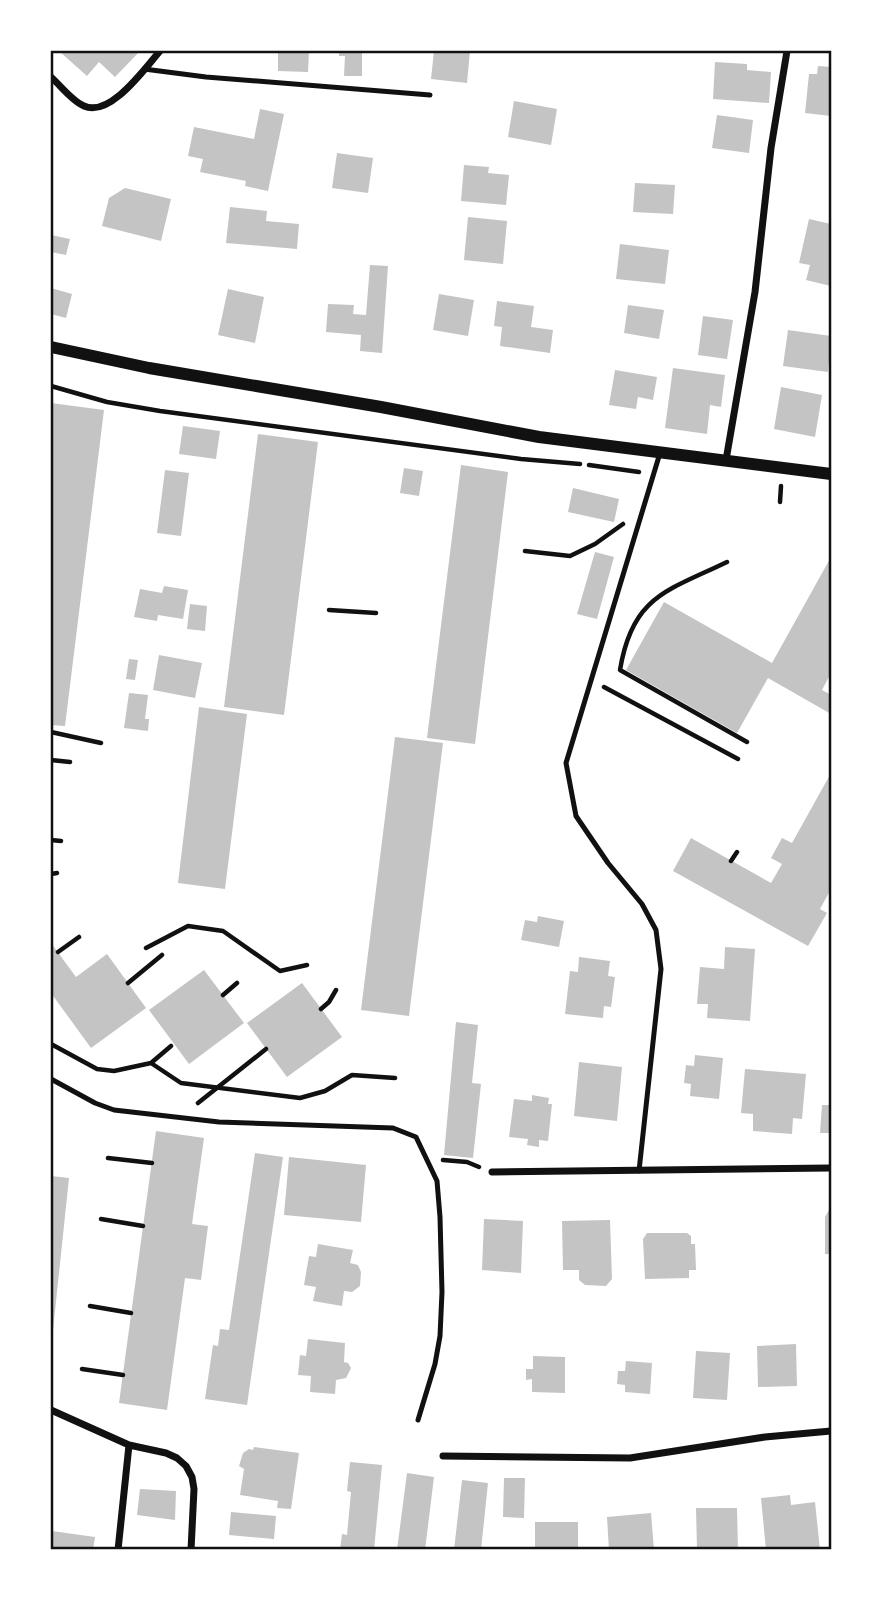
<svg xmlns="http://www.w3.org/2000/svg" width="882" height="1601" viewBox="0 0 882 1601" font-family="Mulish,sans-serif">
<rect width="100%" height="100%" fill="#fff"/>
<!-- building -->
<path fill="#c4c4c4" d="M59 51H140L115 77 99 62 87 76Z
M278 51H309L308 72 278 71Z
M339 51H362V76H344L345 56H339Z
M434 51H470L467 83 431 79Z
M715 62 747 64V70L771 72 769 103 713 99Z
M818 66 831 67V116L805 113 809 74H817Z
M514 101 557 109 551 145 508 137Z
M260 109 284 114 268 191 245 186 246 181 200 172 203 159 188 156 194 127 254 139Z
M717 115 753 120 749 153 712 148Z
M337 153 373 158 368 193 332 188Z
M464 165 489 167 488 173 509 175 506 205 461 201Z
M635 183 675 185 673 214 633 212Z
M125 188 171 199 161 241 102 226 109 198Z
M230 207 267 211 266 221 299 224 297 249 226 243Z
M468 217 507 221 503 264 464 260Z
M809 219 831 224V286L806 280 810 265 799 263Z
M51 235 70 239 66 255 51 252Z
M620 244 669 250 665 284 616 279Z
M370 265 388 266 382 353 360 351 361 335 326 332 328 304 354 305 353 314 366 315Z
M51 288 72 294 66 318 51 314Z
M228 289 264 297 255 343 218 335Z
M439 294 474 300 468 336 433 330Z
M497 301 534 306 531 327 553 330 550 353 500 346 502 327 494 326Z
M628 305 664 310 659 339 624 333Z
M703 316 733 320 727 359 698 355Z
M788 330 831 336 828 372 783 366Z
M673 368 725 375 721 407 710 405 707 434 665 428Z
M615 370 657 377 653 400 638 397 636 409 609 405Z
M781 387 822 395 815 437 774 429Z
M51 403 104 410 65 726 51 725Z
M183 426 220 431 216 459 179 454Z
M258 434 318 442 284 715 224 707Z
M461 465 508 472 475 744 427 738Z
M404 468 423 471 419 496 400 493Z
M165 470 189 473 181 536 157 533Z
M573 488 619 499 614 522 568 512Z
M595 552 614 557 597 619 577 614Z
M831 557V673L822 690 831 695V714L768 678 737 733 626 670 664 602 772 663Z
M164 586 188 590 183 619 158 615 157 621 134 617 140 589 162 593Z
M190 604 207 606 205 631 187 629Z
M159 655 202 663 195 698 153 690Z
M129 659 138 660 135 680 126 679Z
M129 693 148 695 145 719H149L148 731 124 728Z
M199 707 247 714 225 889 178 883Z
M395 737 443 743 409 1016 361 1010Z
M831 773V889L820 909 827 913 808 946 673 871 691 838 771 883 782 864 771 858 782 838 792 843Z
M538 916 564 921 559 947 521 940 525 920 537 922Z
M51 943 76 977 107 954 146 1008 91 1048 51 993Z
M725 947 755 949 750 1021 707 1018 708 1004H697L700 967 724 969Z
M579 957 610 961 608 976 615 977 611 1007 604 1006 603 1018 565 1014 570 971 578 972Z
M204 970 244 1023 189 1064 149 1010Z
M302 983 342 1037 287 1077 247 1023Z
M456 1022 478 1025 472 1083 481 1084 473 1158 444 1155Z
M695 1055 723 1058 719 1099 690 1096 691 1084 684 1083 686 1065 694 1066Z
M579 1062 622 1067 617 1121 574 1116Z
M745 1069 806 1074 802 1119 793 1118 792 1134 753 1131V1114L741 1113Z
M829 1094H831V1133H820L822 1105H829Z
M532 1095 549 1098 548 1104H552L548 1141 539 1140V1147L527 1145 528 1139 509 1137 514 1099 532 1101Z
M156 1131 204 1138 192 1224 208 1226 201 1280 185 1278 167 1410 119 1403Z
M255 1153 283 1157 247 1405 205 1399 213 1345 218 1346 220 1329 229 1330Z
M289 1157 366 1165 361 1222 284 1215Z
M51 1176 69 1178 53 1330H51Z
M829 1210H831V1254H825V1217Z
M484 1219 523 1221 521 1273 482 1270Z
M610 1220 612 1279 606 1286 585 1285 579 1280V1270H563L562 1221Z
M647 1233H687L691 1236V1244H695L696 1270H689V1278L645 1279 643 1239Z
M318 1244 353 1250 350 1263 358 1265 361 1272 360 1286 352 1292 344 1291 342 1306 313 1301 316 1287 304 1285 309 1256 316 1257Z
M308 1339 345 1343 344 1362 348 1363 351 1368 346 1378 336 1380 335 1394 310 1392 311 1376 298 1375 300 1355 306 1356Z
M796 1344 797 1386 758 1387 757 1346Z
M696 1351 730 1353 727 1400 693 1398Z
M533 1356 565 1357V1393L532 1392V1379L526 1380V1369H533Z
M626 1361 652 1363 650 1394 625 1392V1385L617 1384 618 1371H625Z
M254 1447 299 1453 291 1509 277 1508 278 1501 240 1495 244 1469 239 1466 243 1453 249 1449 253 1450Z
M350 1462 382 1465 374 1550H340L342 1534 347 1535 351 1492 347 1491Z
M407 1473 434 1477 425 1550H397Z
M504 1478H525L524 1518 503 1517Z
M462 1480 488 1483 481 1550H454Z
M140 1489 176 1491 175 1520 137 1515Z
M790 1495 791 1505 815 1502 820 1550H766L761 1498Z
M696 1508H737L738 1550H697Z
M231 1512 276 1516 274 1539 229 1535Z
M651 1513 654 1550H609L607 1517Z
M535 1522H578V1550H535Z
M52 1531 95 1537 93 1550H51Z"/>
<g fill="none" stroke-linecap="round" stroke-linejoin="round">
<!-- path -->
<path stroke="#111" stroke-width="4.5" d="M51 386 107 402 160 411 521 459 580 464
M589 465 639 472
M780 502 781 486
M525 551 570 556 595 544 623 524
M727 562C667 591 632 596 620 670L747 742
M329 610 376 613
M604 687 738 759
M51 732 101 743
M51 760 70 762
M51 840 61 841
M731 861 737 852
M51 874 57 873
M146 948 188 926 223 931 280 971 307 965
M58 952 79 937
M128 983 162 955
M223 995 237 983
M321 1009 329 1002 336 990
M51 1044 97 1069 114 1071 151 1063 171 1046
M151 1063 181 1083 300 1098 325 1091 352 1075 395 1078
M198 1103 266 1049
M108 1158 152 1163
M443 1160 467 1162 479 1167
M101 1219 143 1226
M90 1306 131 1313
M82 1369 123 1375"/>
<!-- service -->
<path stroke="#111" stroke-width="5" d="M144 69 206 77 430 95
M51 1079 95 1103 114 1110 219 1122 393 1128 416 1137 437 1181 440 1217 442 1292 440 1336 435 1364 418 1420
M639 1171 661 969 656 930 642 904 608 863 576 816 566 763 660 453"/>
<!-- minor -->
<path stroke="#111" stroke-width="7" d="M51 77C61 86 72 101 84 106 110 118 145 68 160 51
M726 460 755 292 771 148 787 51
M492 1172 831 1168
M51 1410 129 1445 166 1453 177 1458 186 1466 192 1477 194 1489 191 1550
M443 1456 630 1458 765 1437 831 1431
M118 1550 129 1445"/>
<!-- tertiary -->
<path stroke="#111" stroke-width="12" d="M51 347 149 368 381 407 539 437 831 474"/>
</g>
<!-- border -->
<rect width="882" height="1601" fill="none" stroke="#ffffff" stroke-width="105"/>
<rect x="52" y="52" width="778" height="1496" fill="none" stroke="#111" stroke-width="2.5"/>
</svg>
